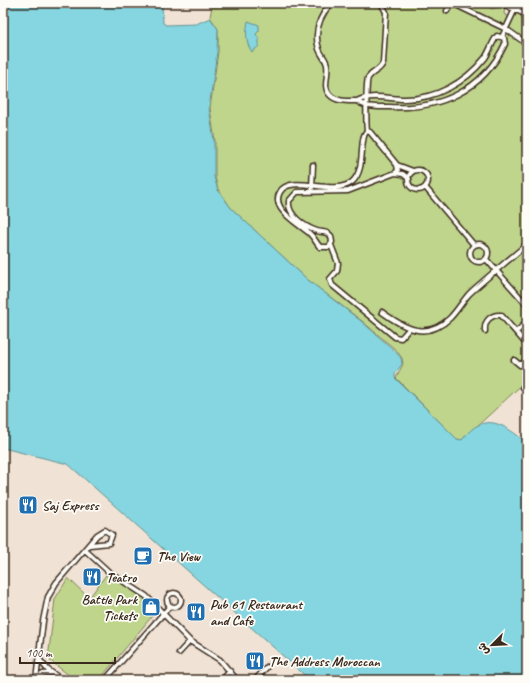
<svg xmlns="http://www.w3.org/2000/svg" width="530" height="683" viewBox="0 0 530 683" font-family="Caveat,'Playpen Sans Arabic',sans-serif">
<rect width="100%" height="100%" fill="#f0e3d5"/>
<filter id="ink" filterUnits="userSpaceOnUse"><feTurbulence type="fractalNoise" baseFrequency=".025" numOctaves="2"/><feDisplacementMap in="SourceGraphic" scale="8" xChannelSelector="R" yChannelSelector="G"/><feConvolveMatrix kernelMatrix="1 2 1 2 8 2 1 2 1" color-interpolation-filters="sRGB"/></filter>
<g filter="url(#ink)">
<!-- green -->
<path fill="#bfd58c" stroke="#7d8055" d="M217 3H481L492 9 505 5 504 14 511 18 519 12 523 21 527 23V380L462 440 457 439 396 378 403 364 402 358 396 350 362 321 308 280 231 208 218 189 215 177V141L210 108 218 52V29L210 17 212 6Z
M106 575C123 580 145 597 158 609L99 680H75L48 659 55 599 68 578 89 598Z"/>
<!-- water -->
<path fill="#85d6e0" stroke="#679192" d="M3 3H162L163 23 166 25 196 24 210 18 218 29 217 52 209 108 214 141V177L218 190 231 208 308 280 361 321 395 351 401 358 402 364 395 374V378L457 439 462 440C484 410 504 424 527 443V680H310L68 464 3 448Z
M248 21 259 25V31L256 34 259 39V46L252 52C245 42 246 32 248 21Z"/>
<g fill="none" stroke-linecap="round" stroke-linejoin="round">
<!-- service casing -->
<g stroke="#3b2a1e" stroke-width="7">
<path id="service" d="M331 3C320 16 313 31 319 49 321 55 326 59 327 65 329 76 322 87 330 95 337 102 348 101 357 101
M452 3 506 29 527 44
M501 3 527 15
M515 9 527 4
M447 11 451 3
M497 36 504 38 505 44C483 91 439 110 389 107 378 107 366 108 357 101 370 94 388 98 402 99 435 100 465 83 485 58 490 51 492 42 497 36Z
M502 37 515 9 513 3
M367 131 370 132 397 165 398 171 395 173 348 191 297 192 289 201C287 215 305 227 317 231 323 233 327 231 331 236L332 242 329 247H320C316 243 314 237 309 233 299 224 270 209 280 192 290 173 334 197 352 182 367 169 358 138 367 131 366 124 366 82 368 78 372 71 380 71 383 63L386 12 381 3
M397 165 413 171
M408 180a10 10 0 1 1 20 0a10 10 0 1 1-20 0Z
M395 173 403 174 409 179
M425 187 474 245
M312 188 313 165
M470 253a9 9 0 1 1 18 0a9 9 0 1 1-18 0Z
M331 245 338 263 337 271 330 279 332 285 395 337 401 338 409 329
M486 259 527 305
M382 312C404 328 426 341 450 318 457 311 462 302 469 294 487 277 508 261 527 244
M485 331C484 321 491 314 501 315L527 345
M516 332 527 322
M514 360 520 365 527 360
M523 387 527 383
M85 550 109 572 146 596 190 641 220 660 237 680
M167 600a7 7 0 1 1 14 0a7 7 0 1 1-14 0Z
M179 653 190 641
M39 659 48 670 62 680
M36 678 43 674 52 673
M36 680 43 621 48 597 56 583 97 535 105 530 112 535 109 543 90 545
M105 680 170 606
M222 680 230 671
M255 680 267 667"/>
</g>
<!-- service -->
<use href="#service" stroke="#fdfcf7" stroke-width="4"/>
</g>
</g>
<!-- icons -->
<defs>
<g id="restaurant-square" transform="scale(1)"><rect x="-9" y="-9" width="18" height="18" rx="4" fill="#1f6fb2" stroke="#fdfcf7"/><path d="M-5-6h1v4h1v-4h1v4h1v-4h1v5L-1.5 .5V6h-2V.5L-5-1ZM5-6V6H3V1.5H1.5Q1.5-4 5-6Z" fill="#fff"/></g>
<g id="cafe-square" transform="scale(1)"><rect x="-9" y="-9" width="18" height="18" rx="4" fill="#1f6fb2" stroke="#fdfcf7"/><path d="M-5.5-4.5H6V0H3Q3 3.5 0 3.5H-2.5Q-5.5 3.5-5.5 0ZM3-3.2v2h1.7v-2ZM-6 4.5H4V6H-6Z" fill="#fff"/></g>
<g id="shop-square" transform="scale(1)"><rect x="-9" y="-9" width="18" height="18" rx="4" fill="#1f6fb2" stroke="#fdfcf7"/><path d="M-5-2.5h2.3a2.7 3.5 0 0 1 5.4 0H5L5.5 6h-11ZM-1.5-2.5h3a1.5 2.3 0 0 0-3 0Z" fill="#fff"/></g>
</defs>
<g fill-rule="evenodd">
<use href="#restaurant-square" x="28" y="505"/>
<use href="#cafe-square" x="143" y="556"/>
<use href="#restaurant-square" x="92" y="577"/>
<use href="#shop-square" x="151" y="607"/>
<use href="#restaurant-square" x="196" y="612"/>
<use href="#restaurant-square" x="255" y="661"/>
</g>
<g text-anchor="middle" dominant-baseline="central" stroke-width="3.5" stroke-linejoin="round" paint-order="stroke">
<!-- poi labels -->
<g font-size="14" font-weight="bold" fill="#3b2a1e" stroke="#fdfcf7" text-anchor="start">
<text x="42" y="505">Saj Express</text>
<text x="157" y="556">The View</text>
<text x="106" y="577">Teatro</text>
<text x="137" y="599" text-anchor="end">Battle Park<tspan x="137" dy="16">Tickets</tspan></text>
<text x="210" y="604">Pub 61 Restaurant<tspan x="210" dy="16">and Cafe</tspan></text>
<text x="269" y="661">The Address Moroccan</text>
</g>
</g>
<!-- margin -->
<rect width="530" height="683" fill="none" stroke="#fdfcf7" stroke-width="16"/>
<rect x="8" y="8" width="514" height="667" fill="none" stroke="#3b2a1e" stroke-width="1.5" filter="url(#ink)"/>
<!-- north arrow -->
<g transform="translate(492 645) rotate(246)" stroke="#fdfcf7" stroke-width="3" paint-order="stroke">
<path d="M0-3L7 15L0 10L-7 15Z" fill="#3b2a1e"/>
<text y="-6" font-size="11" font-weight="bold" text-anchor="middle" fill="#3b2a1e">ش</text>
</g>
<!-- scale -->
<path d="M20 657v6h95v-6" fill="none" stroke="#3b2a1e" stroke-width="2"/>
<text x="26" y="657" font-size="12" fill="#3b2a1e" stroke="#fdfcf7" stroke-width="3" paint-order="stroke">100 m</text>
</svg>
